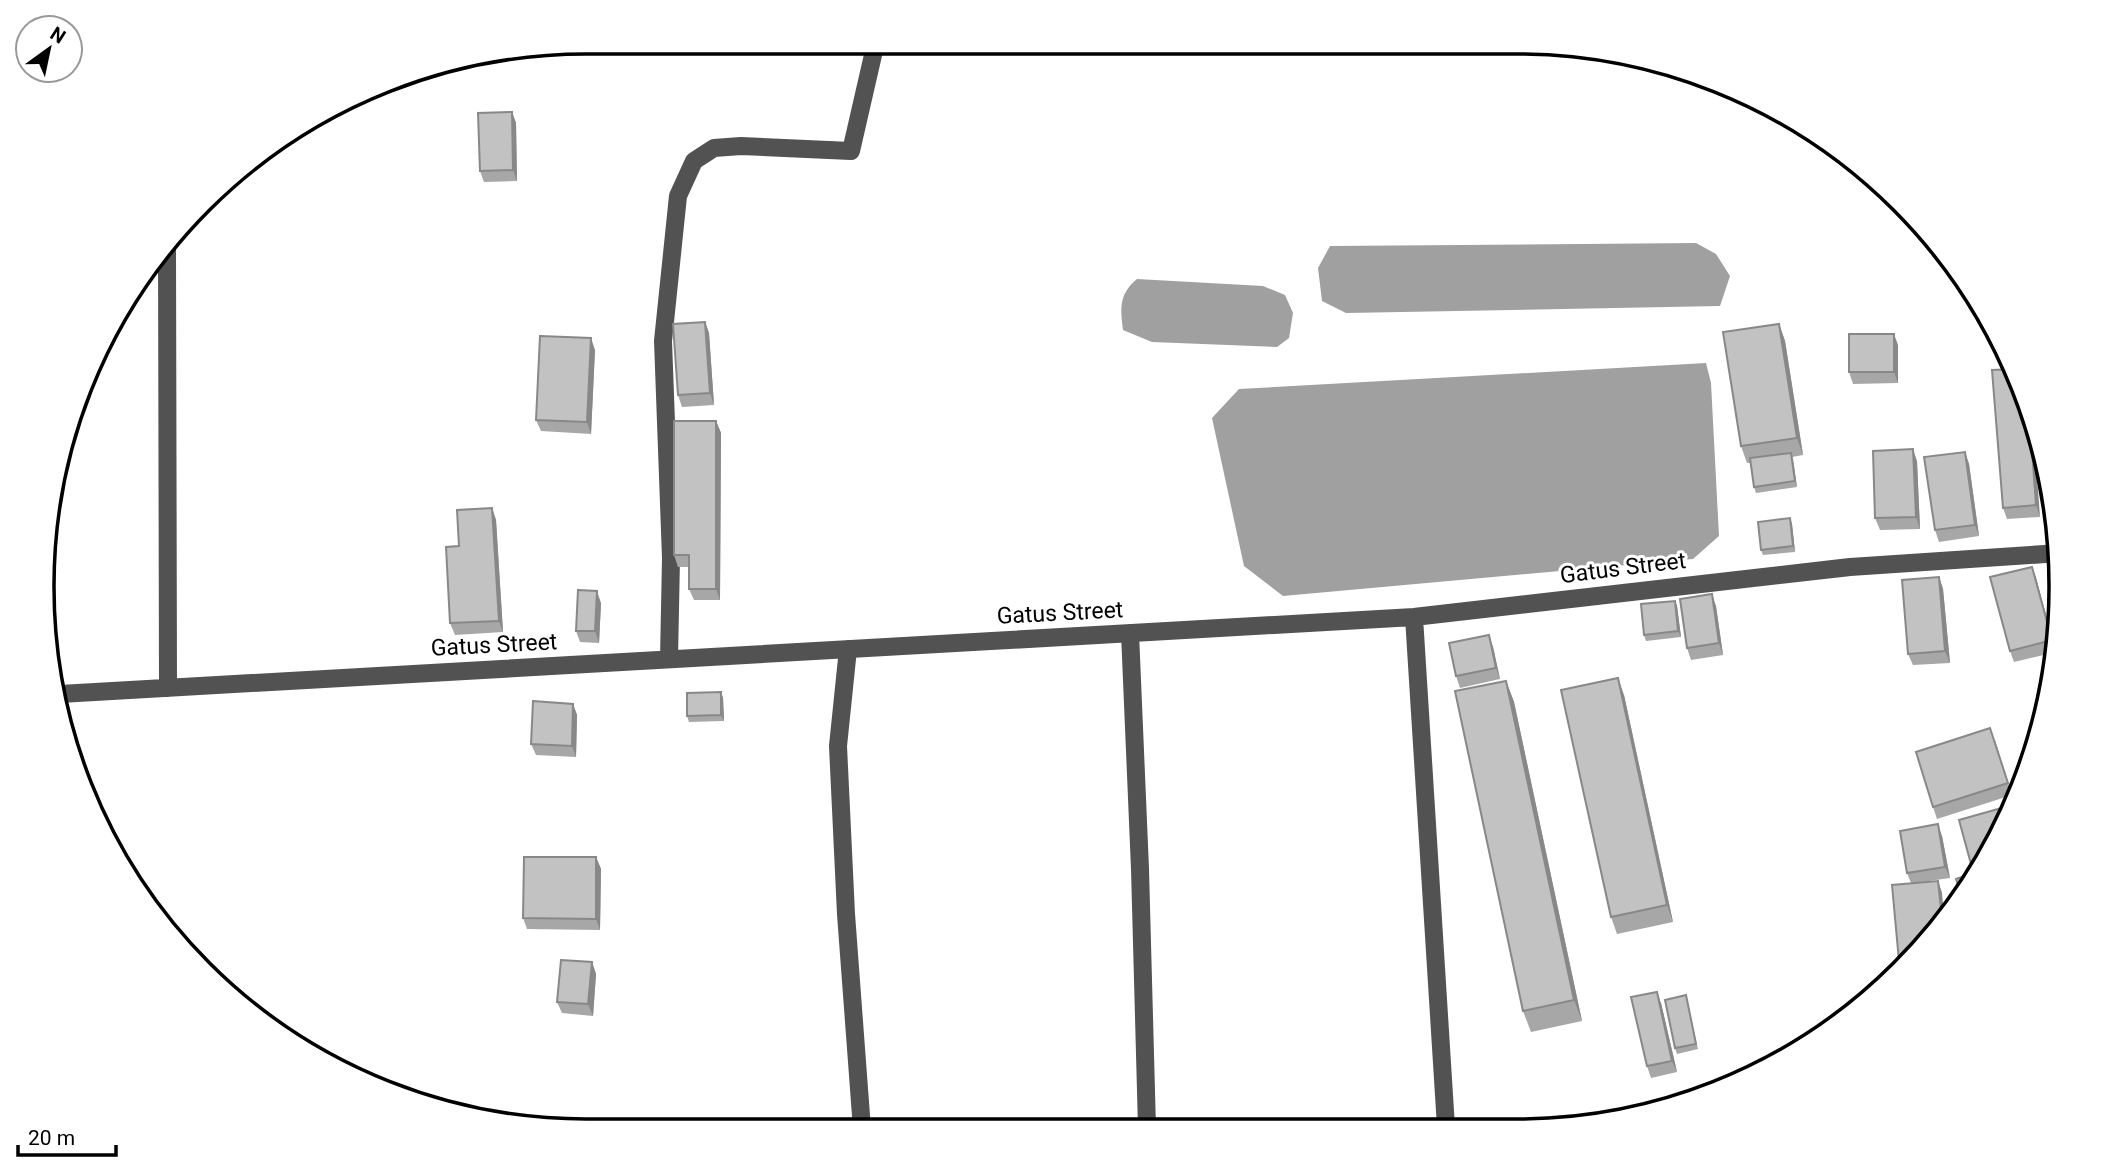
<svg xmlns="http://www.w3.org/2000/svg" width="2103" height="1173" viewBox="0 0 2103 1173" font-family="Roboto,sans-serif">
<rect width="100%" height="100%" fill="#fff"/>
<!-- water -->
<path fill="#a0a0a0" d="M1696 243 1716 254 1730 276 1720 306 1346 313 1322 301 1318 268 1330 246Z
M1137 279 1263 286 1285 295 1293 313 1289 338 1277 347 1152 342 1123 330C1120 308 1119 294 1137 279Z
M1706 363 1711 383 1719 536 1693 559 1283 596 1244 566 1212 418 1239 389Z"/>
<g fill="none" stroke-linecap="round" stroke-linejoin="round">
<!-- minor -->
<path stroke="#525252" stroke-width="18" d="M167 248 168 688
M1414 617 1446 1127
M1130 633 1140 869 1147 1128
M848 649 838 746 846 914 862 1129
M669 659 671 558 663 341 678 196 694 161 714 148 741 146 851 151 876 42
M60 694 1414 617 1850 567 2060 553"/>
</g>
<!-- wall -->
<path fill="#a7a7a7" d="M512 112 516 123 517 181 484 182 480 171Z
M705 322 709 333 714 405 682 407 678 395Z
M1779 324 1785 341 1803 455 1792 457 1797 487 1756 493 1754 487 1750 463H1747L1741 446Z
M1898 345V383L1853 384 1849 372Z
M595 350 591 434 541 431 536 420Z
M2014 369 2040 517 2007 519 2003 508Z
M716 421 721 433 720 600H694L689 589V567H678L674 555Z
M1965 452 1969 464 1979 536 1939 542 1935 530Z
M1917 461 1920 529 1880 530 1875 518Z
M492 508 496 520 503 632 455 635 450 623 459 546Z
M1790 518 1792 524 1795 552 1763 555 1761 550Z
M2032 567 2036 578 2056 652 2014 662 2010 651Z
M1939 577 1943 589 1950 663 1913 665 1908 654Z
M1675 601 1677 606 1681 637 1646 641 1644 635Z
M601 603 599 643 580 642 576 631Z
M1716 606 1723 655 1691 660 1687 648Z
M1493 647 1500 679 1460 688 1456 676Z
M1506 681 1514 702 1582 1021 1531 1032 1523 1011Z
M721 692 723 698 724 721 689 722 687 716Z
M1624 695 1673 922 1617 934 1611 917Z
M573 704 577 715 576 757 536 755 531 744Z
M1995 740 2012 795 1937 819 1933 807Z
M1942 836 1950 878 1922 882 1938 881 1942 893 1911 883 1907 873Z
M596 857 601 869 600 930 527 929 523 918Z
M1988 859 1961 894 1975 873 1971 864Z
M592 962 596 974 593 1016 562 1013 557 1002Z
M1686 995 1698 1049 1677 1054 1675 1048Z
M1661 1003 1677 1072 1651 1078 1647 1066Z"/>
<!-- shaded-wall -->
<path fill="#888" d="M512 112 516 123 517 181 513 170Z
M705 322 709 333 714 405 710 393Z
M1779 324 1785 341 1803 455 1797 438Z
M1894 334 1898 345V383L1894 372Z
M591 338 595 350 591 434 587 422Z
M2029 409 2033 420 2040 517 2036 505Z
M716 421 721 433 720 600 716 589Z
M1913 449 1917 461 1920 529 1916 517Z
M1965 452 1969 464 1979 536 1975 525Z
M1791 453 1793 459 1797 487 1795 481Z
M492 508 496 520 503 632 499 621Z
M1790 518 1792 524 1795 552 1793 546Z
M2032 567 2036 578 2056 652 2052 640Z
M1939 577 1943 589 1950 663 1945 651Z
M597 591 601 603 599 643 595 631Z
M1712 594 1716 606 1723 655 1719 643Z
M1675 601 1677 606 1681 637 1678 631Z
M1489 635 1493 647 1500 679 1496 668Z
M1618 678 1624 695 1673 922 1667 905Z
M1506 681 1514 702 1582 1021 1574 1000Z
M721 692 723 698 724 721 721 715Z
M573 704 577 715 576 757 572 746Z
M1938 824 1942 836 1950 878 1945 867Z
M596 857 601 869 600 930 596 919Z
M1938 881 1942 893 1944 916 1942 919Z
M592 962 596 974 593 1016 588 1004Z
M1657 992 1661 1003 1677 1072 1672 1061Z"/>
<!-- building -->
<path fill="#c2c2c2" stroke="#888" stroke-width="2" d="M512 112 513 170 480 171 478 113Z
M705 322 710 393 678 395 673 324Z
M1779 324 1797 438 1741 446 1723 332Z
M1849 334H1894V372H1849Z
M540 336 591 338 587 422 536 420Z
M2014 369 2029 409 2036 505 2003 508 1992 370Z
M674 421H716V589H689V555H674Z
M1913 449 1916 517 1875 518 1873 451Z
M1965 452 1975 525 1935 530 1924 457Z
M1791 453 1795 481 1754 487 1750 458Z
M492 508 499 621 450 623 446 547 459 546 457 510Z
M1790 518 1793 546 1761 550 1758 522Z
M2059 564 2058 604 2051 566Z
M2032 567 2052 640 2010 651 1990 577Z
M1939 577 1945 651 1908 654 1902 580Z
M578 590 597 591 595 631H576Z
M1712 594 1719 643 1687 648 1680 599Z
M1675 601 1678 631 1644 635 1641 604Z
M1489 635 1496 668 1456 676 1449 643Z
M1618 678 1667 905 1611 917 1561 690Z
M1506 681 1574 1000 1523 1011 1455 691Z
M721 692V715L687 716V693Z
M533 701 573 704 572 746 531 744Z
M1990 728 2008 783 1933 807 1916 752Z
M2012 805 1988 859 1987 860 1971 864 1959 820Z
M1938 824 1945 867 1907 873 1900 831Z
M524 857H596V919L523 918Z
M1978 872 1961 894 1956 879Z
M1938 881 1942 919 1900 972 1892 885Z
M561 960 592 962 588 1004 557 1002Z
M1657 992 1672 1061 1647 1066 1631 997Z
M1686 995 1696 1044 1675 1048 1665 1000Z
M1010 1125V1128H969Z"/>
<g text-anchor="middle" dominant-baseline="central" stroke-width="6" stroke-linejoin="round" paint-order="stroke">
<!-- street labels -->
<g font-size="23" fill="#000" stroke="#fff">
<text transform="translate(1623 568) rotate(-7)">Gatus Street</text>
<text transform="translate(1060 613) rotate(-3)">Gatus Street</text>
<text transform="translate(494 645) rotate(-3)">Gatus Street</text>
</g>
</g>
<!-- crop -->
<path d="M0 0H2103V1173H0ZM586 54H1517A532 532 0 0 1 2049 586V587A532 532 0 0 1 1517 1119H586A532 532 0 0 1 54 587V586A532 532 0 0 1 586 54Z" fill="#fff" fill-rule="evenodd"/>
<path fill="none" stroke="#000" stroke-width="3.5" d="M586 54H1517A532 532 0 0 1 2049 586V587A532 532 0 0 1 1517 1119H586A532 532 0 0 1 54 587V586A532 532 0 0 1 586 54Z"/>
<!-- north arrow -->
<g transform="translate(49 49) rotate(33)"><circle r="33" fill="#ffffff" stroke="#999999" stroke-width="2"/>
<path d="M0-5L12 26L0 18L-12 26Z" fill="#000000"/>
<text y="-10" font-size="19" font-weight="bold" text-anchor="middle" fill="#000000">N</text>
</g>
<!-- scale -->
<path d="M18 1145v10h98v-10" fill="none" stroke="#000000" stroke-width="3.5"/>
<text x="28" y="1145" font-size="21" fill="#000000" stroke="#ffffff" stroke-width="5" paint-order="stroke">20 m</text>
</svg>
